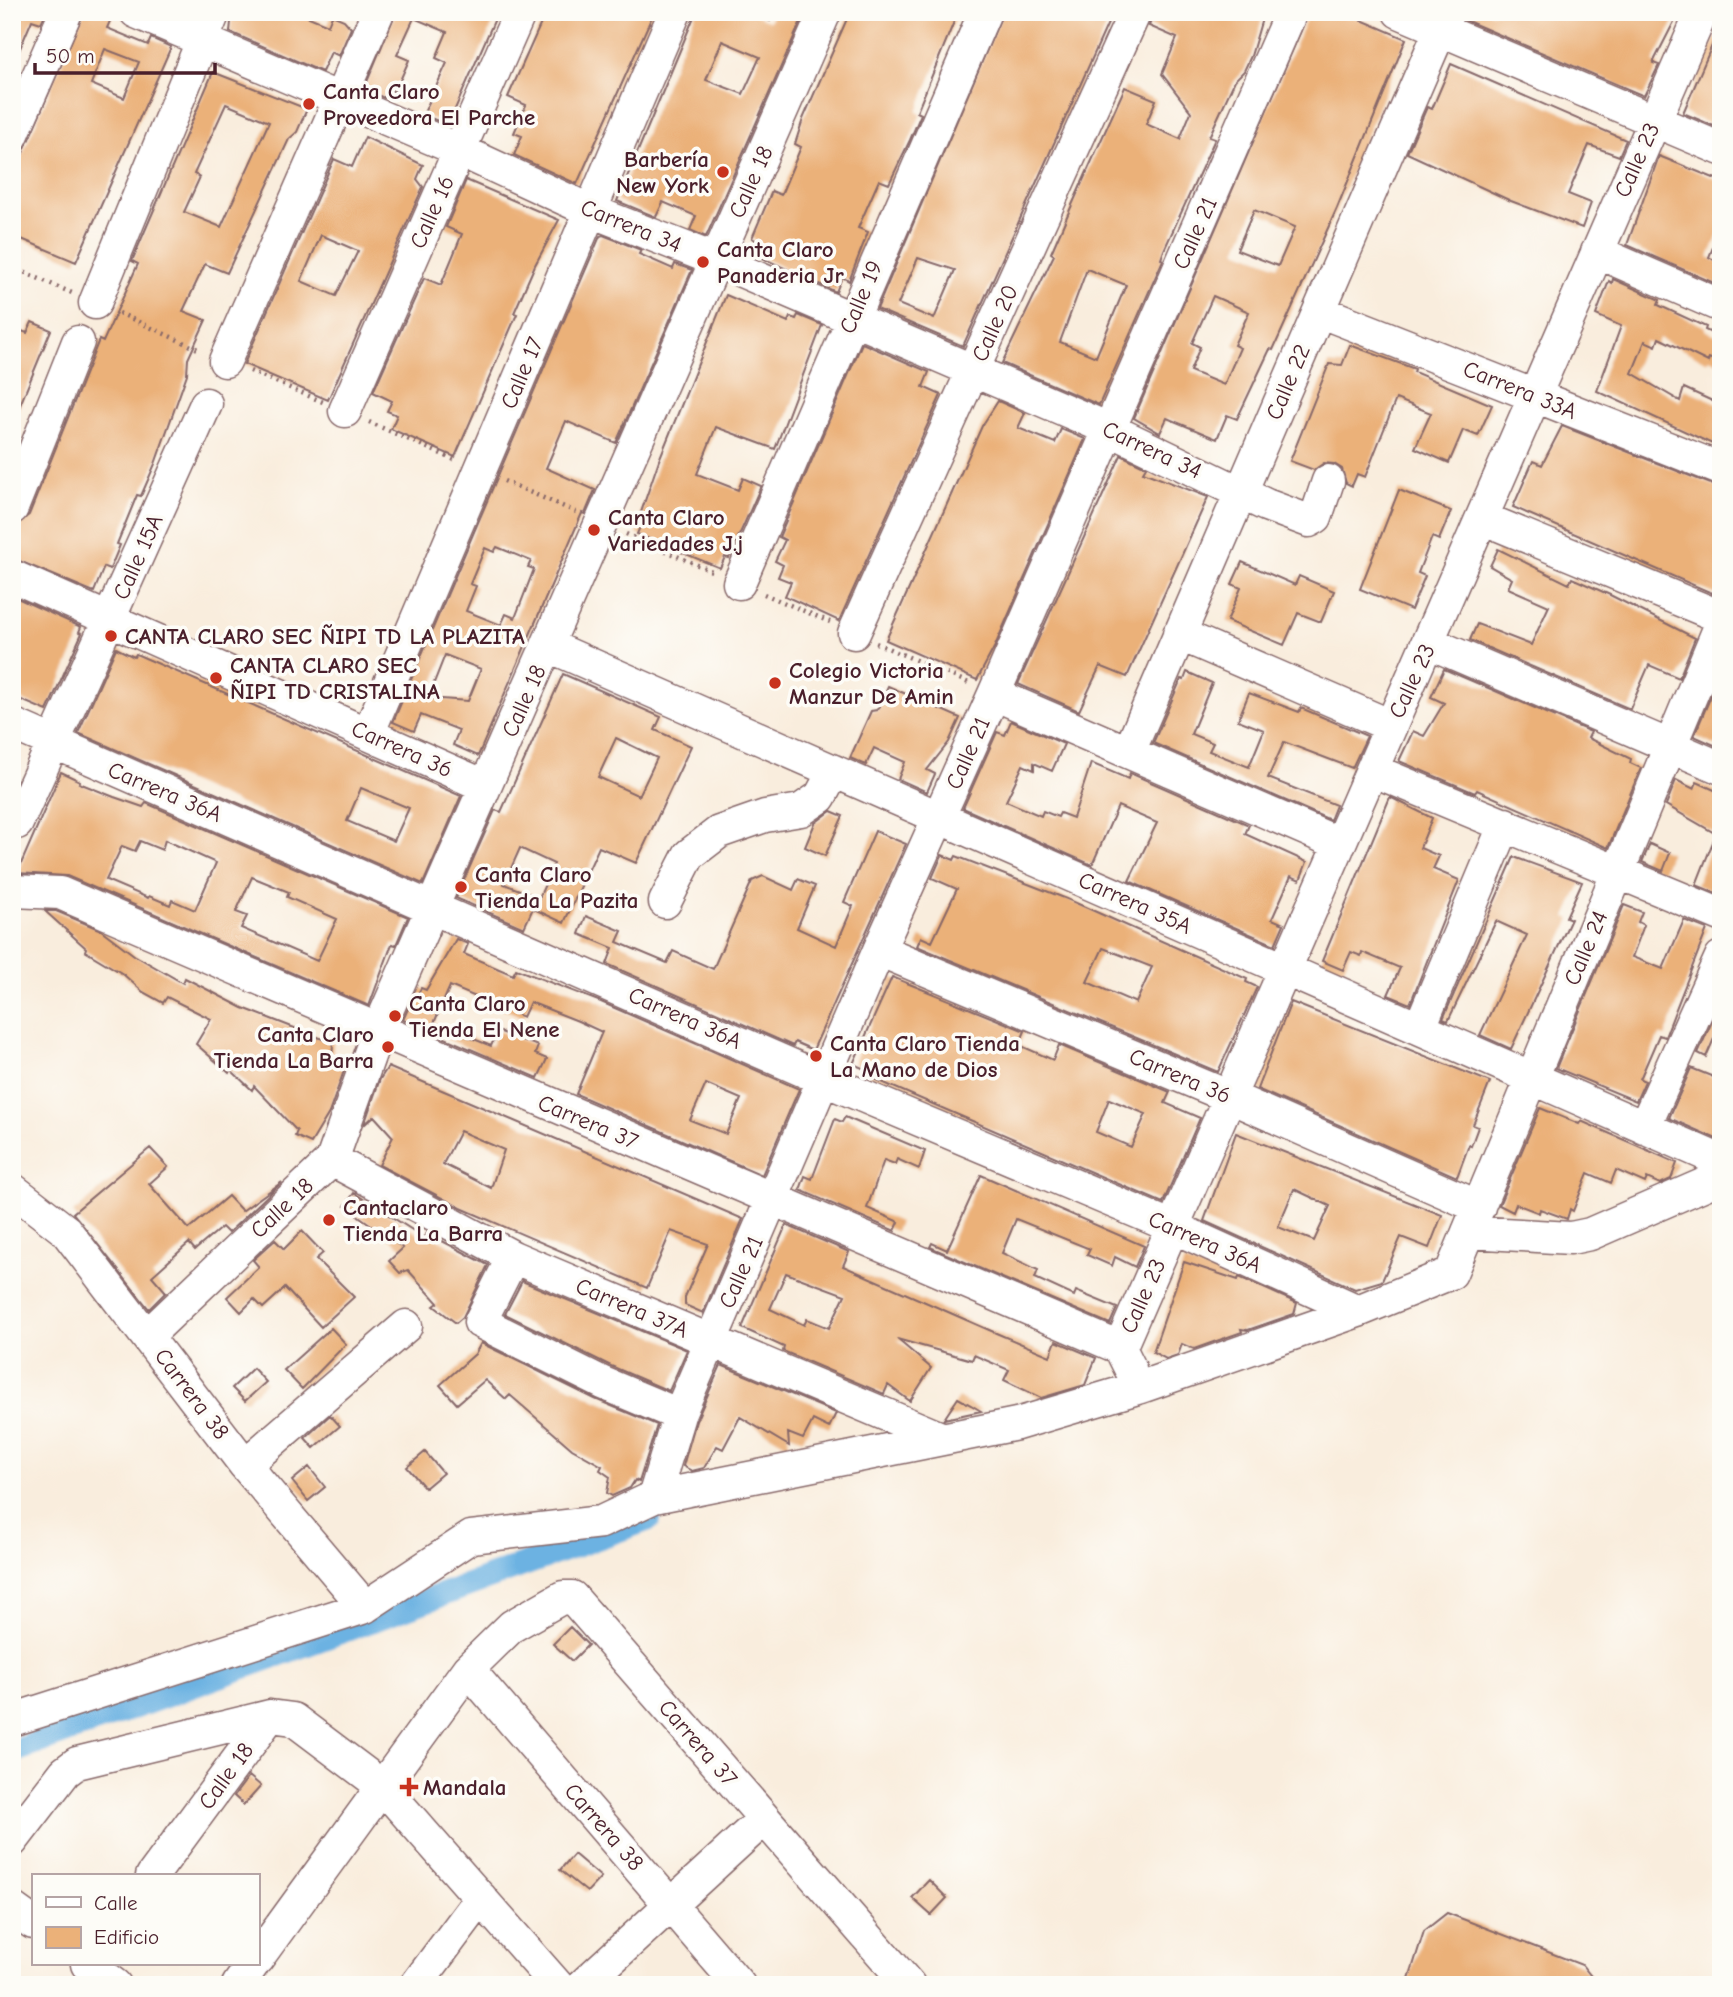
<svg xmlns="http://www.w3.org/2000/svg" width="1733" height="1997" viewBox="0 0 1733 1997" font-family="'Comic Neue',sans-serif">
<rect width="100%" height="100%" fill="#fdfcf7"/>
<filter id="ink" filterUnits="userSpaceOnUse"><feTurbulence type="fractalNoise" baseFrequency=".0143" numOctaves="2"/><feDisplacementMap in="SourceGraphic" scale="14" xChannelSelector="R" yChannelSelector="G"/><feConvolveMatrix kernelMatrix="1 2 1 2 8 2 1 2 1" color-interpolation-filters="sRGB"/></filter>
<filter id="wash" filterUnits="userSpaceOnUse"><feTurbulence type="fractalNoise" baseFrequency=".00686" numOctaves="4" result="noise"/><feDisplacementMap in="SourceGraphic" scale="28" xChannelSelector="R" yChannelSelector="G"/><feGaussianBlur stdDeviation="1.57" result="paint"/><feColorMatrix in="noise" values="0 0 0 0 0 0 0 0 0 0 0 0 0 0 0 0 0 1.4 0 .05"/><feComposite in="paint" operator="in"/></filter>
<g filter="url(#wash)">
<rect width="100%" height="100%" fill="#f9eddd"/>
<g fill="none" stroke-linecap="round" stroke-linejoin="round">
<!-- canal -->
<path stroke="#6cb2e2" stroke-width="24" d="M12 1752 649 1519"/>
</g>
<g id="blocks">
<!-- building -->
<path fill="#ebb179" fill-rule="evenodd" d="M12 12H46L41 23 32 20 12 67Z
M84 12H114L107 28 148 45 151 38 171 47 76 262 12 235V178ZM105 49 139 62 124 98 91 84Z
M232 12H297L328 25 332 15 344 20 351 28 339 56 331 52 322 72 230 32Z
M396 12H498L448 125 423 115 447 63 436 58 447 32 414 18 397 55 409 60 395 92 389 89 384 98 364 89Z
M546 12H654L577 184 514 155 522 136 514 133 526 105 508 97Z
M696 12H749L770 21 773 12H805L706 237 690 230 696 216 663 202 656 217 617 201ZM722 41 760 57 743 94 706 80Z
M850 12H958L917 112 921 114 910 140 889 184 879 180 858 228 868 232 849 281 842 277 836 292 756 255 761 243 752 238 772 191 781 195 801 147 795 144 803 119Z
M1003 12H1113L963 346 877 309ZM918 258 955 270 934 319 898 304Z
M1154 12H1264L1251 56 1244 71 1235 80 1209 137 1215 139 1164 250 1161 259 1163 260 1099 405 1002 363 1054 255 1051 253 1068 214 1125 87 1156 100 1146 124 1180 139 1191 112 1162 74 1177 38 1149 26ZM1087 269 1126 285 1096 357 1060 342Z
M1309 12H1343L1406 39 1337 208 1273 350 1270 349 1237 419 1227 415 1217 439 1167 418 1160 433 1134 418ZM1254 210 1295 227 1278 266 1237 250ZM1213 296 1249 312 1234 345 1240 348 1224 385 1190 371 1200 347 1192 343Z
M1466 12H1679L1653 63 1659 65 1644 96 1465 20Z
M1719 29 1721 30V129L1683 113Z
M1451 64 1626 140 1619 156 1589 145 1568 194 1591 203 1582 228 1511 201 1407 153 1427 107 1432 109Z
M213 72 307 109 297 132 289 139 227 273 205 264 183 311 206 320 188 359 187 374 155 464 141 496 137 495 117 544 120 545 110 569 104 567 94 592 12 558V532L15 526 29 515 99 340 103 342 138 264 132 261ZM226 104 269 122 221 227 184 212 200 177 194 174Z
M365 137 423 165 417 179 423 187 328 400 244 364 334 159 352 167ZM321 235 358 251 336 296 301 281Z
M1659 156 1721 181V228L1709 257 1721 264V286L1627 245Z
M466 180 559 220 535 265 514 313 517 314 455 457 391 429 397 415 387 411 392 401 373 392 424 278 441 285 462 234 446 227Z
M603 235 641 250 639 254 673 269 675 264 692 270 616 443 566 421 546 468 595 490 585 514 582 513 478 756 453 745 459 730 421 715 414 731 393 722 600 236ZM497 547 531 561 528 567 534 569 515 618 506 614 501 625 466 611 476 586 470 584 485 548 494 552ZM445 655 481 669 468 701 428 698Z
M1613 279 1660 300 1658 305 1706 327 1705 330 1718 336 1721 363 1709 358 1708 362 1659 338 1656 346 1645 341 1632 373 1680 401 1684 388 1721 405V448L1597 391 1621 326 1596 315 1609 281 1612 283Z
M726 295 788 322 790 317 796 319 798 315 822 325 775 449 716 427 697 474 738 490 743 478 761 486 729 558 725 557 720 568 637 534 642 522 638 521 659 460Z
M32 322 51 330 13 422 12 347 19 330 27 333Z
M862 343 929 372 923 387 941 395 839 621 785 596 791 582 778 577 783 565 775 561 785 540 779 537Z
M1350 345 1415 369 1414 372 1492 405 1478 436 1463 430 1449 463 1415 448 1431 413 1396 399 1365 477 1357 474 1352 486 1346 483 1342 469 1334 464 1324 463 1314 470 1290 461 1329 364 1342 365Z
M998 401 1025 413 1018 428 1055 443 1061 429 1085 439 995 646 977 680 886 640 982 426Z
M1562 426 1721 488V597L1513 507 1533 461 1542 465Z
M1121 455 1146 467 1143 472 1208 497 1127 677 1100 666 1079 711 1018 684Z
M1399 490 1451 511 1439 540 1432 537 1418 573 1425 576 1411 610 1360 589Z
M1498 549 1569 584 1572 578 1610 595 1695 638 1679 678 1649 665 1630 709 1470 640 1477 624 1531 645 1549 606 1508 588 1512 579 1490 566Z
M1242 562 1295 585 1299 576 1334 591 1321 622 1298 613 1284 645 1227 621 1241 588 1232 584Z
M15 597 81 627 79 632 82 633 47 711 12 696V604Z
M116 648 134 657 136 654 461 796 423 884 78 733ZM361 788 409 808 394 841 347 821Z
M1444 669 1591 732 1588 738 1631 759 1630 763 1641 768 1608 848 1477 790 1475 793 1399 761 1413 731 1424 736 1444 703 1431 697Z
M1187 672 1212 683 1191 734 1213 743 1209 751 1249 767 1264 730 1238 720 1249 693 1299 712 1301 708 1367 736 1352 768 1284 742 1268 778 1336 805 1330 820 1153 743 1181 679 1184 680Z
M1721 672V748L1694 736Z
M563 674 661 717 655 730 691 746 636 863 599 847 564 923 534 909 554 864 520 848 504 884 538 897 524 928 456 898 495 810 501 812ZM616 738 657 758 639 796 598 777Z
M888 686 960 718 949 742 927 770 935 774 927 792 898 779 905 762 874 748 866 765 850 758 871 711 877 710Z
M1011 721 1064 744 1052 771 1034 763V770L1023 765 1006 801 1041 816 1043 811 1058 817 1060 813 1073 818 1091 763 1128 779 1130 773 1249 825 1245 834 1307 862 1300 880 1291 876 1272 919 1284 924 1275 945 1129 881 1157 823 1118 806 1092 865 963 808 997 732 1005 735Z
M61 772 80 781 79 783 114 797 143 807 146 803 408 917 396 945 392 944 369 1006 67 876 17 873ZM165 840 216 863 195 910 172 900 170 905 149 896 148 898 106 880 122 846 135 851 140 841 162 850ZM252 877 289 892 287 897 337 919 317 961 241 928 247 916 236 912Z
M1676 780 1694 789 1697 782 1721 793V895L1696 885 1716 834 1666 805Z
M1390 797 1432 818 1420 848 1439 856 1433 869 1459 880 1410 1004 1388 995 1400 968 1362 952 1361 956 1351 952 1343 970 1322 961Z
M831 811 843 816 825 856 805 847 815 823Z
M875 831 906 844 813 1050 795 1042 793 1046 607 964 613 948 579 934 586 916 622 931 617 942 667 963 673 951 713 969 752 881 763 876 793 890 798 879 815 886 797 928 836 946 853 906 844 902Z
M1650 844 1670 853 1663 871 1642 862Z
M942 855 954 860 956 856 1067 899 1247 979 1246 982 1257 987 1218 1072 917 946 921 937 932 942 957 889 932 878ZM1103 948 1152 967 1136 1003 1087 982Z
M1514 857 1582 882 1566 917 1571 919 1511 1049 1480 1035 1527 935 1496 921 1448 1021 1443 1019Z
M1624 905 1642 912 1638 922 1644 925 1632 957 1663 969 1684 920 1707 929 1665 1037 1659 1035 1640 1079 1645 1081 1636 1101 1556 1068Z
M45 911H56L101 930 134 955 183 983 185 978 243 1008 333 1043 332 1060 346 1065 329 1113 311 1143 295 1136 297 1131 254 1086 252 1090 231 1070 229 1073 196 1044 211 1019 167 997 163 1003 143 992 123 974 85 951 86 948Z
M456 939 468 944 464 954 513 975 516 969 601 1002 799 1089 762 1175 576 1094 602 1032 578 1021 530 1002 523 1017 450 986 434 1023 491 1046 498 1031 538 1046 535 1054 547 1059 538 1078 403 1020 414 995 417 996 421 988 426 990ZM706 1084 741 1099 726 1134 690 1120Z
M892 977 1025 1031 1019 1045 1053 1060 1059 1045 1170 1092 1165 1103 1200 1118 1163 1203 863 1074 865 1069 853 1064ZM1109 1099 1146 1114 1131 1147 1096 1132Z
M1291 1002 1490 1082 1473 1125 1478 1127 1471 1146 1469 1145 1457 1177 1257 1089Z
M1717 1010 1721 1012V1036L1716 1034 1706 1057 1698 1053Z
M388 1067 743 1219 703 1313 685 1305V1297L708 1244 671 1231 647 1288 461 1208 379 1165 393 1137 374 1116 364 1125 380 1079ZM460 1131 504 1150 491 1188 443 1164Z
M1691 1068 1721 1080V1141L1669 1118Z
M1540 1108 1579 1124 1581 1121 1677 1163 1671 1179 1660 1184 1647 1178 1645 1183 1616 1170 1611 1183 1588 1173 1573 1211 1570 1209 1567 1219 1540 1209 1539 1213 1516 1204 1513 1212 1499 1205Z
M845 1117 925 1151 919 1169 897 1159 895 1164 884 1160 867 1208 899 1222 895 1231 800 1190 805 1176 812 1179 835 1119 842 1122Z
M1236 1133 1442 1215 1429 1248 1401 1237 1382 1281 1355 1289 1204 1221ZM1294 1189 1330 1206 1314 1241 1278 1227Z
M150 1148 168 1167 149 1184 189 1229 228 1196 242 1211 282 1182 228 1233 222 1227 195 1250 189 1243 152 1276 166 1292 149 1309 73 1213Z
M981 1175 1144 1246 1135 1267 1115 1257 1112 1266 1087 1255 1090 1249 1016 1219 1002 1253 1038 1270 1035 1278 1074 1296 1076 1291 1117 1308 1110 1324 930 1247 932 1243 947 1250Z
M354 1193 425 1238 427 1233 488 1265 463 1317 456 1323 434 1306 438 1303 408 1270 400 1273 389 1261 403 1248 345 1206Z
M786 1225 849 1252 843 1266 996 1333 1050 1356 1056 1341 1096 1358 1085 1385 1041 1398 1004 1380 1009 1370 974 1355 972 1360 897 1339 931 1368 910 1401 888 1385 884 1394 783 1351 784 1347 742 1328ZM786 1273 845 1295 829 1328 807 1319 804 1325 770 1309Z
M302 1231 323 1253 316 1259 354 1297 321 1327 285 1288 263 1308 254 1299 241 1312 227 1297 259 1267 253 1260 275 1240 284 1249Z
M1184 1262 1238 1280 1239 1277 1297 1303 1294 1314 1248 1330 1241 1329 1242 1332 1194 1349 1182 1344 1178 1355 1166 1359 1153 1352Z
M522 1281 687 1350 669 1391 611 1366 505 1314Z
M331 1328 346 1344 302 1389 284 1370Z
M481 1343 595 1399 657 1425 639 1482 635 1480 630 1488 612 1496 607 1493 610 1477 600 1470 602 1466 572 1449 510 1395 506 1399 485 1380 457 1404 440 1385 475 1354Z
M721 1365 836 1413 829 1428 813 1420 803 1439 788 1433 789 1446 740 1417 723 1449 717 1446 704 1468 692 1471 683 1466 696 1421Z
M253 1368 266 1382 245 1401 232 1388Z
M958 1398 971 1405 981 1411 944 1419Z
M330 1415 340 1426 314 1448 305 1438Z
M425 1452 443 1473 425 1488 407 1467Z
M309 1467 325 1487 308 1501 292 1481Z
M570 1627 588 1645 572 1661 553 1644Z
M249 1776 261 1786 244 1805 234 1796Z
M574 1854 601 1877 587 1892 560 1870Z
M929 1880 947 1898 931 1915 912 1898Z
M1447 1913 1582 1965 1598 1985H1407L1424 1931Z"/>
</g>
</g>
<g filter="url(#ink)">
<use href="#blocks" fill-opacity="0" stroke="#876769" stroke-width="2"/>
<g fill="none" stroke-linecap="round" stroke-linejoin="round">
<!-- minor casing -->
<g stroke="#876769" stroke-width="35">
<path id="minor" d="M136 12 459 150 591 211 716 260 1109 429 1266 505 1309 521 1316 517 1328 481
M1399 12 1721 149
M12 136 66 12
M1597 252 1721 306
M95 303 214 12
M1319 311 1721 469
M225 361 378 12
M345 411 520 12
M12 508 78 342
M1482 518 1721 617
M12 576 485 786
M739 583 985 12
M854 633 1135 12
M1179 634 1391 726
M1430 643 1721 768
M549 646 1721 1161
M994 694 1340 844
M12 724 825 1080 1173 1227 1358 1311
M368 734 675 12
M1129 752 1448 12
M1372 770 1721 915
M17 823 206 404
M12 891 60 893 1120 1348 1130 1368
M665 902 689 855 719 832 765 816 801 810 820 797 834 771
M879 950 1230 1097 1479 1207
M1420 1027 1505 824
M1644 1128 1721 957
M332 1160 513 1257 941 1438
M12 1189 66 1231 245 1465 365 1607
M1468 1232 1571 1238 1590 1234 1721 1177
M513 1257 480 1322 603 1383 679 1415
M148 1335 332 1160 378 1031 825 12
M1120 1348 1702 12
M245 1465 406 1326
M654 1497 679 1415 879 950 994 694 1291 12
M468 1669 739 1985
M12 1720 365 1607 471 1537 601 1522 654 1497 1017 1424 1141 1387 1358 1311 1451 1273 1721 624
M12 1841 65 1772 77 1763 270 1716
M152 1876 270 1716 293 1719 382 1786 557 1985
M12 1908 33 1923
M257 1959 468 1669 512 1626 563 1597H572L909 1985
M87 1964 115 1985
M238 1985 253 1964
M416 1985 481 1898
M583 1985 764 1819"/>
</g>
<!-- path -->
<path stroke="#876769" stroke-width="4.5" stroke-dasharray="2 5" stroke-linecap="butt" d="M12 267 72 293
M119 313 200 350
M250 371 323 402
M369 422 457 461
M504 481 576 512
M626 534 714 572
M764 594 830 622
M876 643 971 684"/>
<!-- minor -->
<use href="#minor" stroke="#fff" stroke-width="32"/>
</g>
</g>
<!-- markers -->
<g fill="#c8321e" stroke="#fdfcf7" stroke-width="2.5">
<circle cx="309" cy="104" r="7"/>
<circle cx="723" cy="172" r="7"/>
<circle cx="703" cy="262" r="7"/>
<circle cx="594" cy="530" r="7"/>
<circle cx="111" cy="636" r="7"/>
<circle cx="216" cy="678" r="7"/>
<circle cx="775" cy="683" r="7"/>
<circle cx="461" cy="887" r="7"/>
<circle cx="395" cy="1016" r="7"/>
<circle cx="388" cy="1047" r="7"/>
<circle cx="816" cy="1056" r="7"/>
<circle cx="329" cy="1220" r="7"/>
<path d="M405.5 1776.5h7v7h7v7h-7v7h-7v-7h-7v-7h7z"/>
</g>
<g text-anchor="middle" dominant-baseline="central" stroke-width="7" stroke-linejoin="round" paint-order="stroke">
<!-- poi labels -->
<g font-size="23" font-weight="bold" fill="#4a1f2b" stroke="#fdfcf7" text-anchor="start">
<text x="323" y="91">Canta Claro<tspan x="323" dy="26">Proveedora El Parche</tspan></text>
<text x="709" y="159" text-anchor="end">Barbería<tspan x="709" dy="26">New York</tspan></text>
<text x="717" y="249">Canta Claro<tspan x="717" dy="26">Panaderia Jr</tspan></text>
<text x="608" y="517">Canta Claro<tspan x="608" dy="26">Variedades J.j</tspan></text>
<text x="125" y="636">CANTA CLARO SEC ÑIPI TD LA PLAZITA</text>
<text x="230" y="665">CANTA CLARO SEC<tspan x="230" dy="26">ÑIPI TD CRISTALINA</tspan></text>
<text x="789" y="670">Colegio Victoria<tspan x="789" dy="26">Manzur De Amin</tspan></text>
<text x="475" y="874">Canta Claro<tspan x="475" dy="26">Tienda La Pazita</tspan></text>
<text x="409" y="1003">Canta Claro<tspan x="409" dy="26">Tienda El Nene</tspan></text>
<text x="374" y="1034" text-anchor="end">Canta Claro<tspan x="374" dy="26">Tienda La Barra</tspan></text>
<text x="830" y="1043">Canta Claro Tienda<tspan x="830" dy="26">La Mano de Dios</tspan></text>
<text x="343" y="1207">Cantaclaro<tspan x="343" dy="26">Tienda La Barra</tspan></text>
<text x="423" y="1787">Mandala</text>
</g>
<!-- street labels -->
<g font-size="23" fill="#4a1f2b" stroke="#fdfcf7">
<text transform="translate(1637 160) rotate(-66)">Calle 23</text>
<text transform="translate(751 182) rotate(-66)">Calle 18</text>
<text transform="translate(432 212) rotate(-66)">Calle 16</text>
<text transform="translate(631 226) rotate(22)">Carrera 34</text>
<text transform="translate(1195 233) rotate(-66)">Calle 21</text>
<text transform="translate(861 297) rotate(-67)">Calle 19</text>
<text transform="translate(995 323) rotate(-66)">Calle 20</text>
<text transform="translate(522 373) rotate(-67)">Calle 17</text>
<text transform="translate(1288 382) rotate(-67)">Calle 22</text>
<text transform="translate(1520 390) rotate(22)">Carrera 33A</text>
<text transform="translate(1152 450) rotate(25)">Carrera 34</text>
<text transform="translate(138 557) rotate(-66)">Calle 15A</text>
<text transform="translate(1412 681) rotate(-65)">Calle 23</text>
<text transform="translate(524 701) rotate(-66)">Calle 18</text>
<text transform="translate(402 749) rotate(24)">Carrera 36</text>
<text transform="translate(968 753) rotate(-66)">Calle 21</text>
<text transform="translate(165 792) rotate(23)">Carrera 36A</text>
<text transform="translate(1135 903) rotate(24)">Carrera 35A</text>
<text transform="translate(1586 948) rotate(-67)">Calle 24</text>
<text transform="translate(685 1018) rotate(24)">Carrera 36A</text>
<text transform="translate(1180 1076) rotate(23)">Carrera 36</text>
<text transform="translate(588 1122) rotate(23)">Carrera 37</text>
<text transform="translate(282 1208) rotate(-43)">Calle 18</text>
<text transform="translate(1205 1242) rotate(24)">Carrera 36A</text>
<text transform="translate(741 1272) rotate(-66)">Calle 21</text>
<text transform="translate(1143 1296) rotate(-66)">Calle 23</text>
<text transform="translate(632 1308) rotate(23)">Carrera 37A</text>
<text transform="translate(192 1394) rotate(53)">Carrera 38</text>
<text transform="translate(698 1743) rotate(49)">Carrera 37</text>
<text transform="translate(226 1776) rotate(-54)">Calle 18</text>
<text transform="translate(604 1827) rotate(49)">Carrera 38</text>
</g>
</g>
<!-- margin -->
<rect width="1733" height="1997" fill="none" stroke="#fdfcf7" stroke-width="42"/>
<!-- legend -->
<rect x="32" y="1874" width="228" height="91" fill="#fdfcf7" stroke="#b5a4a5" stroke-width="2"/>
<rect x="46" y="1897" width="35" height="10" fill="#ffffff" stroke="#b5a4a5" stroke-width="2"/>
<text x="94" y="1910" font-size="21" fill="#4a1f2b">Calle</text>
<rect x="46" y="1927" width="35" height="21" fill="#ebb179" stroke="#b5a4a5" stroke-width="2"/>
<text x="94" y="1944" font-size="21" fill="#4a1f2b">Edificio</text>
<!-- scale -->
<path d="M35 63v10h180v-10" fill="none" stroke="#4a1f2b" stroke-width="3.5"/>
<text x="46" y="63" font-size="21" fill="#4a1f2b" stroke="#fdfcf7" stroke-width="5" paint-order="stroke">50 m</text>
</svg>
